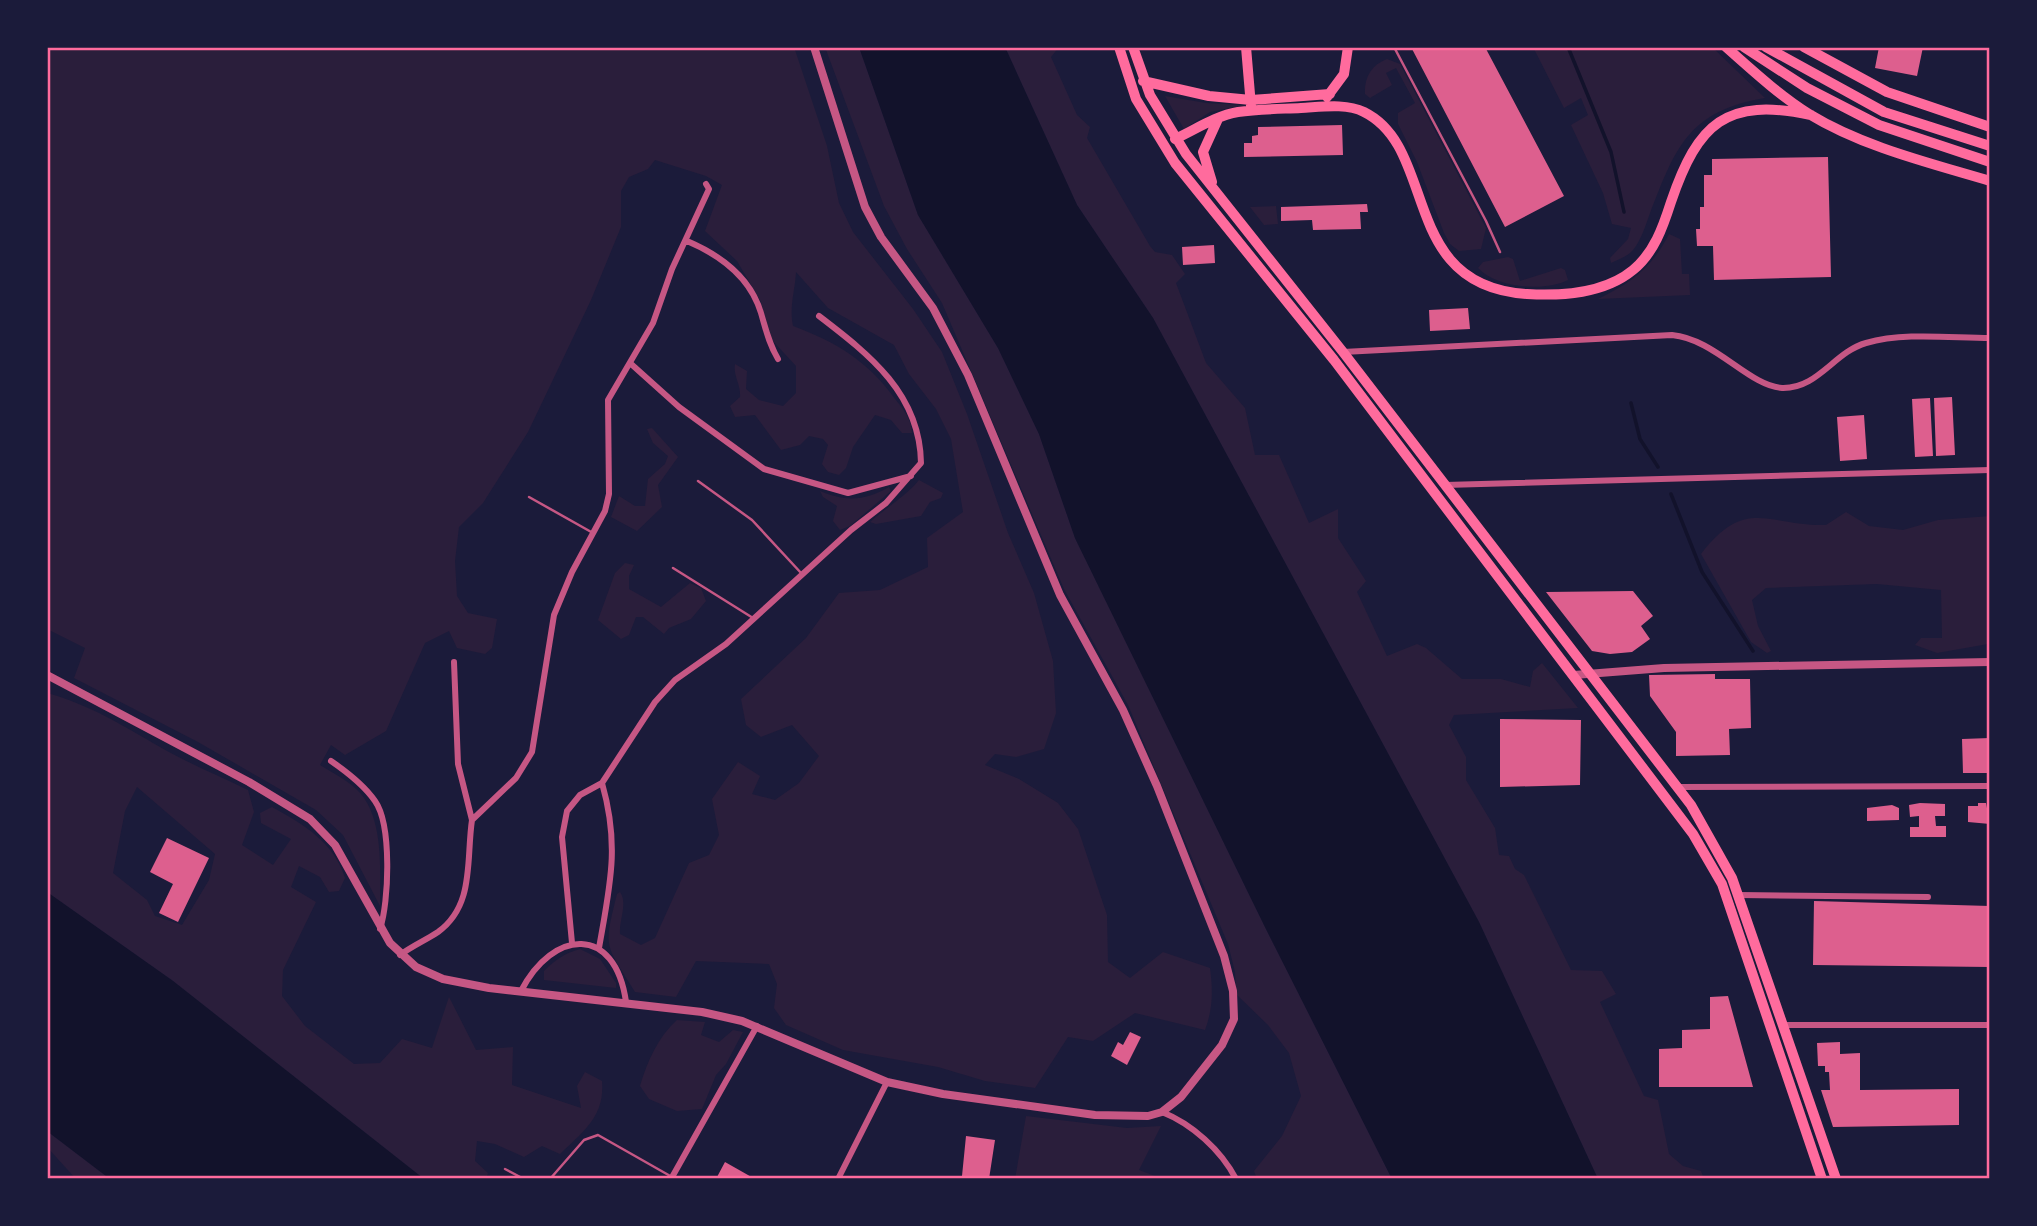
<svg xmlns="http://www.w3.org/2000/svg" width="2037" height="1226" viewBox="0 0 2037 1226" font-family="'Archivo Narrow',sans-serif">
<rect width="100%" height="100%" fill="#1b1b3a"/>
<!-- green -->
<path fill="#2a1e3b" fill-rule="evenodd" d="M47 47H794L827 146 839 203 853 232 913 309 942 352 967 414 1008 533 1034 593 1053 661 1056 713 1044 749 1016 757 995 754 985 765 1019 779 1058 803 1078 829 1107 915 1108 962 1130 978 1163 952 1210 968C1213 990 1213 1009 1205 1030L1135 1013 1093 1041 1068 1037 1035 1088 985 1081 938 1067 843 1050 786 1025 774 1008 777 984 769 964 696 961 676 997 635 992C605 943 603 950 617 894L620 892C628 903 619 920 620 934L641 945 655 938 689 863 709 855 719 835 712 799 738 762 760 776 752 794 775 800 799 783 819 756 792 725 761 737 746 725 741 699 806 638 839 593 880 590 928 567 927 538 963 512 951 439 936 409 909 374 894 345 828 308 796 272C795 291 789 307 793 326 836 342 868 361 895 399 904 410 911 418 912 433H902L891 420 875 415 853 447 846 468 839 475 828 472 822 464 828 445 823 439 809 436 800 445 781 450 755 415 735 417 730 406 740 397C741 384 733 376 735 364L747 371 746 389 759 400 783 406 796 393V366L770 338 761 302 737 261 705 231 722 185 706 176 655 160 648 169 629 177 621 191V227L591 300 528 432 483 503 459 527 455 561 457 596 468 613 497 619 492 648 485 654 457 648 449 631 425 643 386 731 345 755 331 745 320 765C334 774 350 781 361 794 384 822 380 872 380 906L343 835 316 810 198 742 74 678 85 648 47 629Z
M825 47H859L918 215 998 348 1039 434 1075 538 1264 925 1392 1179H1257L1254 1171 1282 1136 1301 1096 1289 1053 1268 1025 1236 994 1235 972 1228 944 1128 705 1064 589 942 303 907 249 884 206Z
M1005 47H1059L1051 57 1077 115 1090 127 1087 138 1150 246 1155 252 1172 255 1185 274 1176 283 1206 363 1245 408 1255 455H1279L1309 523 1338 509V538L1366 581 1357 592 1387 656 1417 644 1426 648 1462 679H1501L1530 687 1533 671 1542 663 1578 708 1454 715 1449 725 1466 757V780L1495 828 1499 855 1509 856 1515 869 1524 875 1571 970 1602 971 1616 994 1600 1002 1644 1096 1658 1100 1669 1154 1683 1166 1701 1171 1704 1179H1598L1479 922 1153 318 1077 205Z
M1533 47H1712L1765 98C1687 111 1675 149 1649 216 1645 227 1639 246 1630 253 1624 258 1617 260 1611 263L1610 258 1628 239 1631 228 1612 224 1603 193 1571 125 1588 115 1581 98 1564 108Z
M1387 59 1400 64 1486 228 1481 249 1459 251 1450 244 1444 233 1417 162 1398 124V113L1415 103 1396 68 1386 73 1392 85 1370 98 1365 94C1364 78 1371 65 1387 59Z
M1165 96 1206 103 1246 105 1210 112 1184 129Z
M1276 206 1278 224 1264 225 1250 207Z
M1669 234 1680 239 1682 274H1689L1690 295 1598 299C1631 283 1652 268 1669 234Z
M1508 257 1513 259 1520 281 1561 268 1565 270 1568 280C1545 292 1496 288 1478 268L1483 262Z
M652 428 678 457 658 485 662 507 637 531 611 517 619 496 635 506H645L648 479 665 464 668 456 653 443 647 429Z
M919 480 943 493 941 498 930 502 921 516 876 524 870 522C887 507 905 497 919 480Z
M889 487 891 491 850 526 840 530 833 521 837 506 823 497 820 491C846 502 865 501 889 487Z
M1846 512 1869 526 1903 530 1938 520 1990 516 1988 644 1937 653 1915 645 1921 638H1942L1941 590 1877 584 1766 588 1752 600 1758 626 1771 651 1767 653 1751 642 1701 554C1746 496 1767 526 1826 525Z
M625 563 634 565 629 576V589L661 607 690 583 701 588 706 601 691 619 669 628 664 634 643 617H636L629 635 621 639 598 620 615 573Z
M47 693C90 705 122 725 160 747 188 763 219 776 248 790L254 812 242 845 273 865 291 839 261 823 260 813 272 807C303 824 334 842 345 878L339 891 329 892 320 877 299 866 291 887 316 902 283 970 282 996 305 1026 354 1064 380 1063 402 1039 432 1048 449 997 476 1050 513 1047 512 1085 581 1108 577 1086 585 1072 602 1081C605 1116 584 1131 560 1154L542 1146 524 1157 495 1144 477 1141 475 1161 488 1173 486 1179H424L173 981 47 892ZM137 787 215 854 209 880 182 925 155 916 147 900 113 873 125 811Z
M580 949 600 959 616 983V988L544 980V971C555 960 565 953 580 949Z
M677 1020 705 1022 701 1035 719 1042 733 1030 743 1032 726 1064 716 1075 702 1109 677 1111 649 1099 640 1086C647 1062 658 1037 677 1020Z
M1026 1116 1127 1128 1161 1126 1139 1170 1163 1179H1015Z
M47 1131 110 1179H76L47 1147Z"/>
<!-- water -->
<path fill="#12122b" d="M859 47H1005L1077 205 1153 318 1479 922 1598 1179H1392L1264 925 1075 538 1039 434 998 348 918 215Z
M47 892 173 981 424 1179H110L47 1131Z"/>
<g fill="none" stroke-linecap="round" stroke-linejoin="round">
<!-- stream -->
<path stroke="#12122b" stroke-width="3.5" d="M1568 47 1611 152 1624 212
M1631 403 1640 439 1658 467
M1671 494 1702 572 1753 651"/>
</g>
<!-- building -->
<path fill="#dd5f8e" d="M1411 47H1485L1564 196 1505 227Z
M1879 47H1923L1917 76 1875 68Z
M1342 125 1343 155 1244 157V143H1252V136L1258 135V127Z
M1828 157 1831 277 1714 280 1713 246H1697L1696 229H1700V207H1704V175H1712V159Z
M1367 204 1368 212H1360L1361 229 1313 230 1312 220 1281 221V207Z
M1214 245 1215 263 1183 265 1182 247Z
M1468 308 1470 329 1430 331 1429 310Z
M1952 397 1955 455 1936 456 1934 398Z
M1930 398 1933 456 1915 457 1912 399Z
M1864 415 1867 459 1840 461 1837 417Z
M1633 591 1653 616 1641 626 1650 639 1632 652 1610 654 1592 651 1546 592Z
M1715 674V679H1750L1751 728 1729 729 1730 755 1676 756V732L1650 696 1649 675Z
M1500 719 1581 720 1580 785 1500 787Z
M1990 738V773H1963L1962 739Z
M1920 803 1945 804V816H1935L1936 826H1946V837H1910V827H1919V816L1910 817 1909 805Z
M1978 803H1986L1990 824 1968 822V806H1978Z
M1892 805 1899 808V820L1867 821V808Z
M167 838 209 858 178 922 159 913 173 884 150 872Z
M1814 901 1990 906V967L1813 965Z
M1728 996 1753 1087H1659V1049L1682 1048V1030L1710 1029V997Z
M1130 1032 1141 1037 1127 1065 1111 1056 1118 1042 1123 1045Z
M1840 1042V1054L1860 1053V1090L1959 1089V1125L1833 1127 1821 1090H1830L1829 1072H1825V1066H1818L1817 1043Z
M966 1136 995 1140 989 1179 962 1176Z
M725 1162 755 1179 717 1177Z"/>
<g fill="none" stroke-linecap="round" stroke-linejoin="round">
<!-- service -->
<path stroke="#c65784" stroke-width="2.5" d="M1394 47 1486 221 1500 252
M698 481 752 520 802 574
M529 497 593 533
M673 568 753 618
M505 1169 524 1179
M550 1179 584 1140 598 1135 672 1177"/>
<!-- minor -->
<path stroke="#c65784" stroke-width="6" d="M687 241C720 255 750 276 761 313 766 330 769 344 778 359
M1343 352 1672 335C1715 339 1749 386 1782 388 1818 389 1834 352 1866 343 1904 332 1951 338 1990 338
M630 363 679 407 764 469 848 493 911 476
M1445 485 1990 470
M454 662 458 764 472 820
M331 761C347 772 364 785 375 801 392 825 389 902 380 929
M1677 787 1990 786
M1739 895 1928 897
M572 943 562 837 567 811 580 795 602 783 655 702 675 680 726 644 851 530 886 503 921 463C920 394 870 355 819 316
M599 948C610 885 620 846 602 783
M400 955C412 946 426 940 438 932 475 905 466 860 472 820L516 778 532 752 554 615 572 572 605 511 609 494 608 400 653 323 672 269 709 189 706 184
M521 991C553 929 615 924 626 1002
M1783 1025H1990
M1162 1112C1192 1124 1221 1150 1236 1179
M671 1179 757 1026
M838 1179 887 1082"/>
<!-- tertiary -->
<path stroke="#c65784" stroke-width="8" d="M47 675 249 782 310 819 335 845 390 943 416 967 443 979 489 988 702 1012 742 1021 887 1082 943 1094 1095 1115 1148 1116 1162 1112 1181 1097 1222 1045 1234 1019 1233 991 1224 956 1157 786 1123 710 1060 595 968 375 933 308 881 237 865 207 814 47
M1574 675 1664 668 1990 662"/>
<!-- primary -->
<path stroke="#ff6b9d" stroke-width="10" d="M1119 47 1136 99 1175 163 1334 360 1693 834 1722 884 1822 1179
M1133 47 1150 95 1186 154 1343 352 1691 805 1732 878 1836 1179
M1246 47 1251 106
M1726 47C1753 71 1779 95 1809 114 1863 147 1930 163 1990 181
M1744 47 1807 88 1879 125 1990 162
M1766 47 1884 112 1990 146
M1804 47 1887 92 1990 127
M1143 81 1209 96 1251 100 1330 94
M1327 97 1344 74 1348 47
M1175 139C1195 130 1215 116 1238 112 1259 109 1280 109 1301 108 1321 107 1346 103 1364 112 1439 149 1398 286 1527 294 1562 296 1604 294 1633 270 1654 253 1663 227 1671 202 1698 123 1726 97 1811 115
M1212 182 1203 152 1218 119"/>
</g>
<!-- border -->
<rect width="2037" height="1226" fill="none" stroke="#1b1b3a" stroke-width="98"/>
<rect x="49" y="49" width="1939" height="1128" fill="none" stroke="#ff6b9d" stroke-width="2.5"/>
</svg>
